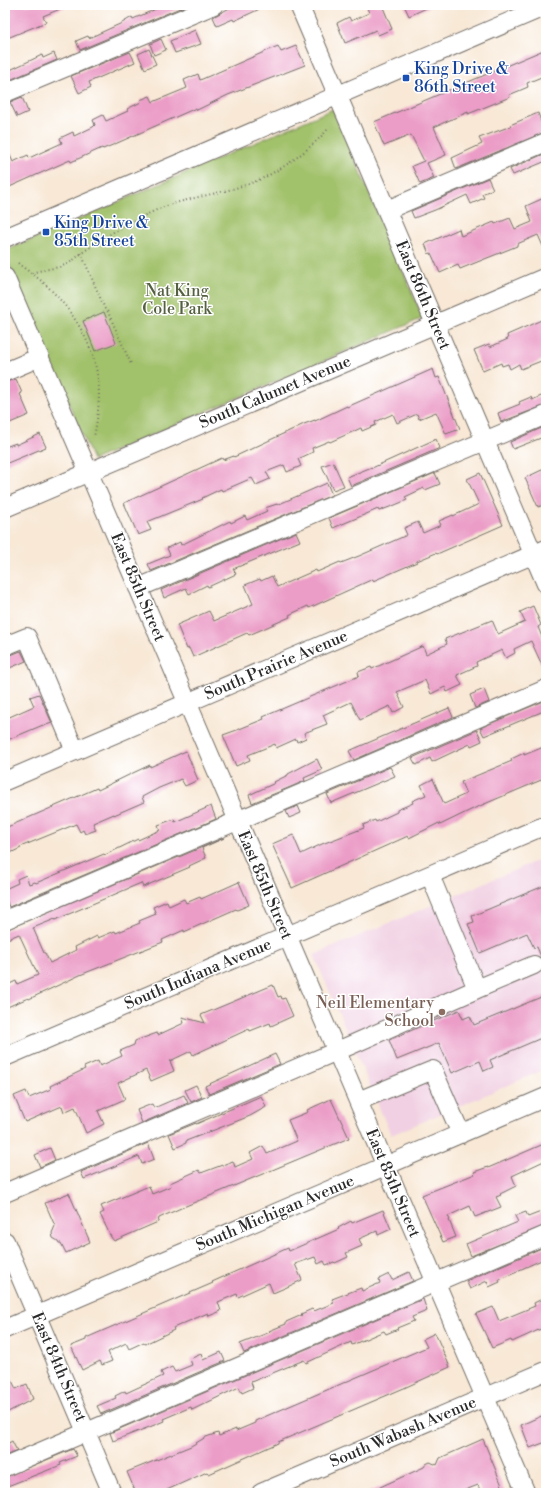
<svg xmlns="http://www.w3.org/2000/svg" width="551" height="1498" viewBox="0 0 551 1498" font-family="'Libre Bodoni',serif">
<rect width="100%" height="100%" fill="#fff"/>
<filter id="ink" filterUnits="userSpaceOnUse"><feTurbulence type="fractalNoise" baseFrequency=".025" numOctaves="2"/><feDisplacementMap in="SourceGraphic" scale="8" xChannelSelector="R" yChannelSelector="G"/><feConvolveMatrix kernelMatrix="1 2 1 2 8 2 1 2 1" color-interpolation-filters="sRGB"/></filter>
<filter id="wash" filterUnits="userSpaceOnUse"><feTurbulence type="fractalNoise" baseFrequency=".012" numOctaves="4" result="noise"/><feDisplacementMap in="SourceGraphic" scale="16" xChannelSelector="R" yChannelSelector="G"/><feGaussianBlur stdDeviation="0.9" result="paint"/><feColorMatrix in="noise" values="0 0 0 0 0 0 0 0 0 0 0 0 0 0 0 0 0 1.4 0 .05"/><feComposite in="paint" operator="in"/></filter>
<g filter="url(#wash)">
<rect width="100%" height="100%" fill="#f8e8d5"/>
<!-- built -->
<path fill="#f1d0e3" d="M546 857V1069L391 1135 314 955Z"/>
<!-- green -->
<path fill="#a1c16a" stroke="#66764a" d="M333 109 423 318 93 460 5 254V251Z"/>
<g id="blocks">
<!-- building -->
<path fill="#eb9dc7" d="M5 5H70L43 16 46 22 5 39Z
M165 5H187L80 50 76 41 88 36 89 38 122 23 132 17 133 19Z
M235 5H268L234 21 233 19 217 26 213 17Z
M366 5H382L392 29 378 35 376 30 345 43 337 23 349 17 351 21 369 13Z
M404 5H433L409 16Z
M195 30 201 44 175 53 170 41Z
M161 39 166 50 154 55 150 44Z
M278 46 281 52 296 46 305 65 228 95 197 110 196 108 115 144 103 149 102 148 71 162 70 160 5 189V144L13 162 28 155 29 158 62 143 60 138 73 132 74 136 93 127 95 125 93 120 103 115 106 121 128 111 127 109 141 102 140 100 150 96 153 102 187 88 184 80 198 74 200 80Z
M149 49 156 64 145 69 138 54Z
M546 49V75L527 83 528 87 509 95 510 97 468 114V112L434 127 446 155 427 163 434 178 420 184 412 166 424 161 411 135 384 146 374 122Z
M130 52 135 62 89 82 91 87 79 93 71 76Z
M54 53 57 60 5 82V60L10 70 42 55 43 58Z
M22 97 28 112 17 117 10 102Z
M538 113 545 132 456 169 452 158 482 144 479 138 511 126 510 125Z
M546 153V161L513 175 510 169Z
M488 178 493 189 482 194 484 198 471 204 467 195 435 210 414 218 411 211Z
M546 197V253L538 235 517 244V246L460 269 458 265 440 273 431 253 429 254 425 244 459 229 461 236 494 222 495 224 510 218 515 229 532 222 526 206Z
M104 312 116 343 95 351 83 321Z
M546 318V359L521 369 519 364 510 369 508 364 502 366 501 363 483 371 474 350 489 344 490 347 508 339 507 335Z
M433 369 436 378 439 377 460 429 446 434 436 412 419 419 417 414 397 423 393 414 375 422 376 425 362 431 361 428 330 442 329 441 312 448 313 452 298 459 301 466 287 472 284 465 266 472 270 479 256 485 252 478 222 491 221 489 202 498 203 499 147 522 151 530 138 535 124 503 222 458 223 460 234 456V457L304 424 315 420V421L347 406V407Z
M16 379 22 393 20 394 29 415 5 425V382Z
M546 394V405L501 422 498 413 520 404 519 402 531 397 532 400Z
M546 426V436L513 449 510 442Z
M40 434 46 447 5 464V447L16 443V445Z
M436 439 440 448 351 486 347 477 372 467V468Z
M333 462 344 486 333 490 322 466Z
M546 468V504L538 507 525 478Z
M435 473 440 484 425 490 424 488 405 497 407 500 395 505 379 511 378 509 333 528 329 518Z
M480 473 503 525 437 554 436 553 417 561V562L373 581V579L309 608 308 606 289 615 290 617 249 635 247 633 193 657 189 648 187 649 177 625 209 611 214 621 253 604 245 585 260 579 261 581 272 576 277 587 316 570 317 572 340 562 341 563 359 556 407 535 404 528 418 522 423 533 441 525 439 521 453 515V516L479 504 467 479Z
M327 483 332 495 151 571 148 564 170 555 167 548 180 542 181 545 230 521 231 523 245 516 247 520 267 511 265 508 277 504V505Z
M296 532 300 541 233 569 236 574 208 587 207 585 189 594 186 588 164 598 161 590Z
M533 606 541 625 538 627 546 647V674L531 641 514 649 515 653 506 658 502 650 476 662 477 666 457 675 462 685 447 692 445 687 431 694 425 680 397 692 404 707 393 713 390 706 360 720 351 702 323 715 327 724 304 733 306 738 297 742 296 739 276 748 275 744 248 755 250 760 236 766 223 735 237 730 264 719 263 717 359 676 358 672 371 667 372 669 423 646 426 654 447 644 445 639 492 620 498 634 525 622 520 612Z
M21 651 26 661 5 670V657Z
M484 689 489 702 475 708 470 695Z
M39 694 52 723 43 726V725L5 741V719L34 706 30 697Z
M546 700V710L484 736 480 728Z
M449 708 453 717 354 760 349 751Z
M477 730 482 741 471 746 470 744 432 762 430 758 416 765 412 758Z
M546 746V778L475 808 440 825 439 823 409 838 408 836 292 888 272 844 293 835 301 854 322 844 364 828 363 825 375 820 376 822 397 812V810L413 803 412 801 426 795 421 785 433 779 444 804 466 794 461 782 512 761 511 759 524 753V755Z
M186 751 198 780 185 786 181 779 159 788 142 797 144 802 114 815V814L93 823 96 830 85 834 83 830 80 832 76 824 20 847 21 848 8 854 5 847V828L97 788 98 790 135 772 150 765V767Z
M317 759 322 770 304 778 305 781 252 803 249 795 275 783 274 782 288 775V774Z
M390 767 395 776 331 803 327 794Z
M211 806 216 819 9 907 5 897V889L18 883 17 879 26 875 29 884 35 882 36 883 104 854 105 855 138 839V840L160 830 158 825 174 819 175 822Z
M298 806 301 813 289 818 286 811Z
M224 838 202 848 206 858 189 866 190 867 143 887 141 883 55 920V919L33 928 44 953H45L50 963 76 950 75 947 97 936 98 938 115 931 116 933 140 923 139 921 156 914 153 907 167 901 169 906 184 899 186 903 200 897 201 899 239 882 249 905 237 910 236 909 184 932V930L162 940 163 942 80 975 29 999 28 998 5 1008V986L16 981 17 984 38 975 19 934 5 940V930Z
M546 885V969L537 947 534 948 527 933 480 953 468 924 474 922 472 916Z
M273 985 278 997 281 996 282 999 285 998 293 1016 271 1026 270 1023 250 1031 249 1029 193 1055 191 1051 170 1061 174 1071 151 1081 146 1070 118 1083 125 1099 98 1111 104 1124 86 1133 75 1107 64 1112 62 1106 25 1122 14 1096 26 1091 29 1098 51 1089 50 1086 85 1069 84 1067 98 1061 100 1066 122 1056 120 1051 134 1045 135 1041 157 1033 158 1035 184 1023 182 1017 205 1023 201 1015Z
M546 995V1036L490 1060 493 1067 484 1071 480 1061 452 1073 439 1043 397 1060 389 1040 459 1010 463 1019 470 1016 474 1025Z
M275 1054 280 1064 209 1094 205 1086Z
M196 1085 202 1097 191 1102 185 1090Z
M184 1095 188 1103 142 1123 137 1110 152 1104 154 1108Z
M261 1096 266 1107 250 1116 186 1141V1143L175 1148 169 1134 196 1123V1124Z
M331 1099 349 1138 181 1208 159 1218 158 1222 114 1241 111 1237 100 1214 104 1212 101 1206 149 1186 152 1194 171 1186 170 1183 199 1170 201 1173 233 1161 235 1167 253 1159 250 1153 263 1146 267 1154 297 1141 288 1120 308 1112 307 1110Z
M148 1143 154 1159 142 1164 139 1156 84 1179 81 1172Z
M546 1143V1160L512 1176 516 1186 500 1194 501 1195 496 1197 501 1207 475 1217 470 1206 448 1216 450 1220H449L456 1237 443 1242 422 1195 475 1174 474 1172 488 1167V1168Z
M50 1148 55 1160 40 1167 35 1155Z
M69 1193 90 1242 66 1253 61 1243H59L58 1241 53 1238 52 1233 55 1226 45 1203Z
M383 1210 391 1229 378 1235 377 1231 359 1239 362 1246 346 1253 348 1257 335 1263 334 1262 326 1265 324 1261 318 1264 315 1257 295 1264 302 1280 287 1287 273 1293 269 1283 238 1297 237 1294 218 1302 221 1311 209 1316 208 1313 189 1321 173 1328 174 1330 145 1344 144 1342 129 1349 126 1343 108 1352 112 1361 102 1365 100 1361 82 1370 71 1346 86 1340V1338L213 1283 212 1282 288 1248 289 1251 339 1229 338 1228 351 1221 352 1223Z
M546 1210V1225L471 1256 466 1244 518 1222 515 1216 526 1212 528 1217Z
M546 1246V1258L517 1271V1272L499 1280 500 1282 489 1287 487 1281 470 1289 466 1281Z
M409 1272 413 1281 244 1353 240 1344 270 1332 269 1331 286 1324V1322L302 1315 301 1314 312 1309 314 1311 334 1303 332 1299 361 1288 362 1291 380 1283 379 1279 389 1274 392 1280Z
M546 1297V1328L545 1326 543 1327V1328L512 1342 511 1340 492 1348 476 1314 493 1307 499 1321 535 1306 534 1303Z
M423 1299 427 1311 412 1317 414 1321 397 1328 398 1329 386 1334 384 1331 352 1345 351 1342 306 1363 304 1360 251 1382 253 1388 242 1393 239 1387 192 1410 191 1407 163 1419 164 1421 152 1426 113 1441 110 1433Z
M435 1333 450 1367 404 1388 278 1442V1443L209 1474 207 1472 160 1493H136L127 1472 191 1446 206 1437 218 1433 219 1436 236 1429V1431L255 1423V1421L271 1414 427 1347 423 1339Z
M221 1352 225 1361 101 1414 97 1406 116 1398 115 1396 125 1391 126 1393 163 1376 161 1372 172 1367 175 1372 192 1365 190 1359 201 1354 203 1360Z
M5 1366 16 1389 27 1384 33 1399 8 1412 5 1406Z
M546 1414V1442L530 1448 521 1425Z
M483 1439 505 1493H481L478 1485 458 1493H434L433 1489 425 1493H367L424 1467 426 1464 430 1462 437 1465 440 1458Z
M12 1441 17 1451 5 1456V1445Z
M73 1449 77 1456 60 1463 61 1465 5 1487V1477Z"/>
</g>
</g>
<g filter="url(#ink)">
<use href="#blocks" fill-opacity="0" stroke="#736d66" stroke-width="1"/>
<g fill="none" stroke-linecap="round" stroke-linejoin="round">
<!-- minor casing -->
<g stroke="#736d66" stroke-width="20">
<path id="minor" d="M299 5 546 584
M5 93 214 5
M387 210 546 142
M5 238 546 6
M5 277 526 1493
M5 372 40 357
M5 508 546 277
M138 588 546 415
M5 646 27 637 75 751
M5 781 546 549
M430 875 477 989 534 965
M5 920 546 689
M5 1057 546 825
M358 1101 433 1070 461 1134
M5 1193 351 1045 477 989
M5 1241 112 1493
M5 1329 546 1097
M5 1467 546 1235
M261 1493 546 1371"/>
</g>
<!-- path -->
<path stroke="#736d66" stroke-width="2" stroke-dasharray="1 3" stroke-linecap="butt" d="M81 253 105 309 108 312 131 364
M18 263C27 271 38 277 47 286 71 309 91 339 97 373 101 394 98 416 94 437
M32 273C43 269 56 269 67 264 75 260 82 252 89 248 109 234 130 222 152 212 184 197 219 195 251 183 277 174 310 150 328 129"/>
<!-- minor -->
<use href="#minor" stroke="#fff" stroke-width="18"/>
</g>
</g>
<!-- markers -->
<g fill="#1a4fb4" stroke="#fff" stroke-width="1.5">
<rect x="402" y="74" width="8" height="8" rx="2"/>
<rect x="42" y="228" width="8" height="8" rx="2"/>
</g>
<circle fill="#8d6e63" stroke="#fff" stroke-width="1.5" cx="442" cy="1012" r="4"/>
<g text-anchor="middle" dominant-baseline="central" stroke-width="3" stroke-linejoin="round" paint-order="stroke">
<!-- transit labels -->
<g font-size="16" fill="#164399" stroke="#fff" text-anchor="start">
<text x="414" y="69">King Drive &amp;<tspan x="414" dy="18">86th Street</tspan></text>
<text x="54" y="223">King Drive &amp;<tspan x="54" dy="18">85th Street</tspan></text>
</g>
<!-- park labels -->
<g font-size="16" fill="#546041" stroke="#fff">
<text x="177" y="291">Nat King<tspan x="177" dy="18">Cole Park</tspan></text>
</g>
<!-- street labels -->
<g font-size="16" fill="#2b2b2b" stroke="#fff">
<text transform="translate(423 295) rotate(67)">East 86th Street</text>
<text transform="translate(275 392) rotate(-23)">South Calumet Avenue</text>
<text transform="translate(138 587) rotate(67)">East 85th Street</text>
<text transform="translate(276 665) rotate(-23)">South Prairie Avenue</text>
<text transform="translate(265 885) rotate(67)">East 85th Street</text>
<text transform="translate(198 974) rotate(-23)">South Indiana Avenue</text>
<text transform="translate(393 1183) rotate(67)">East 85th Street</text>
<text transform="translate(275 1213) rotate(-23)">South Michigan Avenue</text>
<text transform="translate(59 1367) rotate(67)">East 84th Street</text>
<text transform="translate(403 1432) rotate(-23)">South Wabash Avenue</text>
</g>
<!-- education labels -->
<g font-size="16" fill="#785e54" stroke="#fff" text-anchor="end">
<text x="434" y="1003">Neil Elementary<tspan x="434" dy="18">School</tspan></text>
</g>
</g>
<!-- margin -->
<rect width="551" height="1498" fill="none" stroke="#fff" stroke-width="20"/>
</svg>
